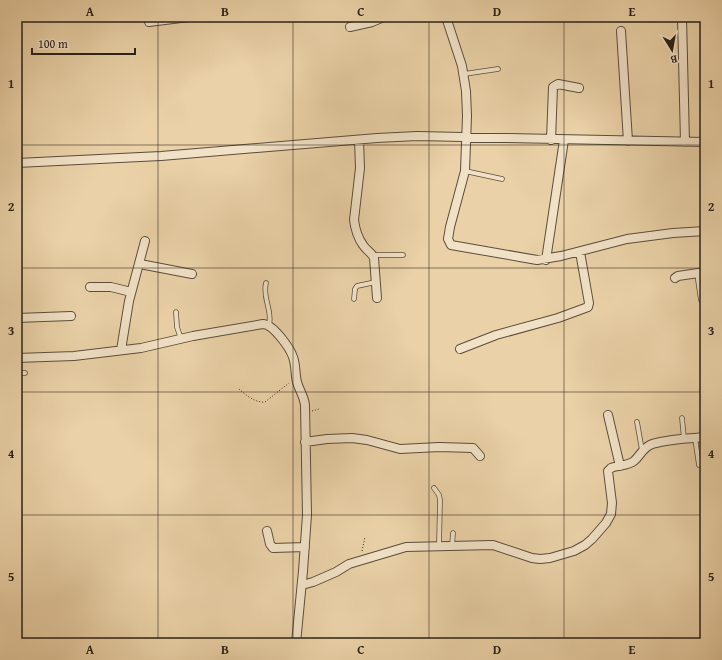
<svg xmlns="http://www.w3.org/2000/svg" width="722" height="660" viewBox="0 0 722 660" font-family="'Gentium Book Plus',serif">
<rect width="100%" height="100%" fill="#ead1a7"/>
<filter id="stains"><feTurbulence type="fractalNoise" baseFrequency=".005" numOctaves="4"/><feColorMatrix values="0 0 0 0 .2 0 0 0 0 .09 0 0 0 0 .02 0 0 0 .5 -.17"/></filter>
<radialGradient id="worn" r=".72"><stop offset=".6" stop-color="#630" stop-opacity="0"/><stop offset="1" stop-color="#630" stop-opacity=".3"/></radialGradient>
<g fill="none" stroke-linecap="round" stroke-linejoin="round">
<!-- service casing -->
<g stroke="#5a4d3c" stroke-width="5.5">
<path id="service" d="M464 74 498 69
M465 171 502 179
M373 255H403
M697 273 701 300
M266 283C262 298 273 311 269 325
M354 299 355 289 357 286 376 282
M176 312 177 327 181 339
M17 373H25
M682 418 684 439
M637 422 642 450
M695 438 699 465
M434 488 439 495 440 500 439 546
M452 546 453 533"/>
</g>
<!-- minor casing -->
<g stroke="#5a4d3c" stroke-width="10">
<path id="minor" d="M446 17 462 66 466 91 467 116 465 171 450 227 448 239 451 245 537 260 561 256 627 239 673 233 705 231
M682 17 685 142
M149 22 189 17
M350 27 372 22 384 17
M621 31 628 141
M359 140 360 168 354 220C355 228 358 238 363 245 366 250 372 253 374 258L377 298
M551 140 553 87 558 84 579 88
M17 163 161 156 377 138 417 136 705 142
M546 260 564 140
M140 264 192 274
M675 278 678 276 705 272
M90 287H111L131 292
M17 318 71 316
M460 349 496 335 558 318 588 307 589 303 580 252
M121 350 129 301 145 241
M17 358 74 356 141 348 193 336 263 324C273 324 290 348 293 357 296 365 295 374 297 382 299 390 304 396 305 405L307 515 303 571 296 643
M608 415 620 466
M305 442 327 439 352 438 367 440 400 449 439 447 473 448 480 456
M267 531 270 544 273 548 305 547
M302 585 313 582 336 572 349 564 406 547 493 545 532 558 540 559 550 558 574 551 585 545 592 539 606 523 611 514 612 503 608 471 611 468C618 465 628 466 634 461 640 456 642 449 650 445 665 439 688 439 705 437"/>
</g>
<!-- path -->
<path stroke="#2a2118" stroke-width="1" stroke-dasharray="1 2" stroke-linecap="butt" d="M239 389C246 395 255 403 265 402L289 383
M312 411 319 409
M362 551 365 537"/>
<!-- service -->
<use href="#service" stroke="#f1e1c6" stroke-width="4"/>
<!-- minor -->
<use href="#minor" stroke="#f1e1c6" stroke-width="8"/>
</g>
<!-- grid -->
<path fill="none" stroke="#2a2118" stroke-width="1" stroke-opacity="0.55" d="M158 17V643M293 17V643M429 17V643M564 17V643M17 145H705M17 268H705M17 392H705M17 515H705"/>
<!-- margin -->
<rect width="722" height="660" fill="none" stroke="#ead1a7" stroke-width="44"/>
<!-- north arrow -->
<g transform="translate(672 50) rotate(169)" stroke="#f1e1c6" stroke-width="3" paint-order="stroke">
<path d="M0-3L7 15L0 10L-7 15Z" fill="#2a2118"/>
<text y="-6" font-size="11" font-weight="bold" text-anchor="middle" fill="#2a2118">B</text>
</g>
<!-- scale -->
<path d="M32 48v6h103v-6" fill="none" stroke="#2a2118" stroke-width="2"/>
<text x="38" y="48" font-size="12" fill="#2a2118" stroke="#f1e1c6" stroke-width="3" paint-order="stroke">100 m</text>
<rect x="22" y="22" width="678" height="616" fill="none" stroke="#2a2118" stroke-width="1.5"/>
<g font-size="13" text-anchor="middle" font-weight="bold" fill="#2a2118">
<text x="90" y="16">A</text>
<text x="225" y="16">B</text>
<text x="361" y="16">C</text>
<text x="497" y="16">D</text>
<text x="632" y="16">E</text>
<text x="11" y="88">1</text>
<text x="711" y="88">1</text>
<text x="11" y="211">2</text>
<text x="711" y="211">2</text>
<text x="11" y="335">3</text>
<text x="711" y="335">3</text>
<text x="11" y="458">4</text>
<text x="711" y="458">4</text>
<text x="11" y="581">5</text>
<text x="711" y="581">5</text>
<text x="90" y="654">A</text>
<text x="225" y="654">B</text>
<text x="361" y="654">C</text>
<text x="497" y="654">D</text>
<text x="632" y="654">E</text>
</g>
<rect width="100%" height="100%" filter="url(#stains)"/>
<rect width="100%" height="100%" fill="url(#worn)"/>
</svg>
